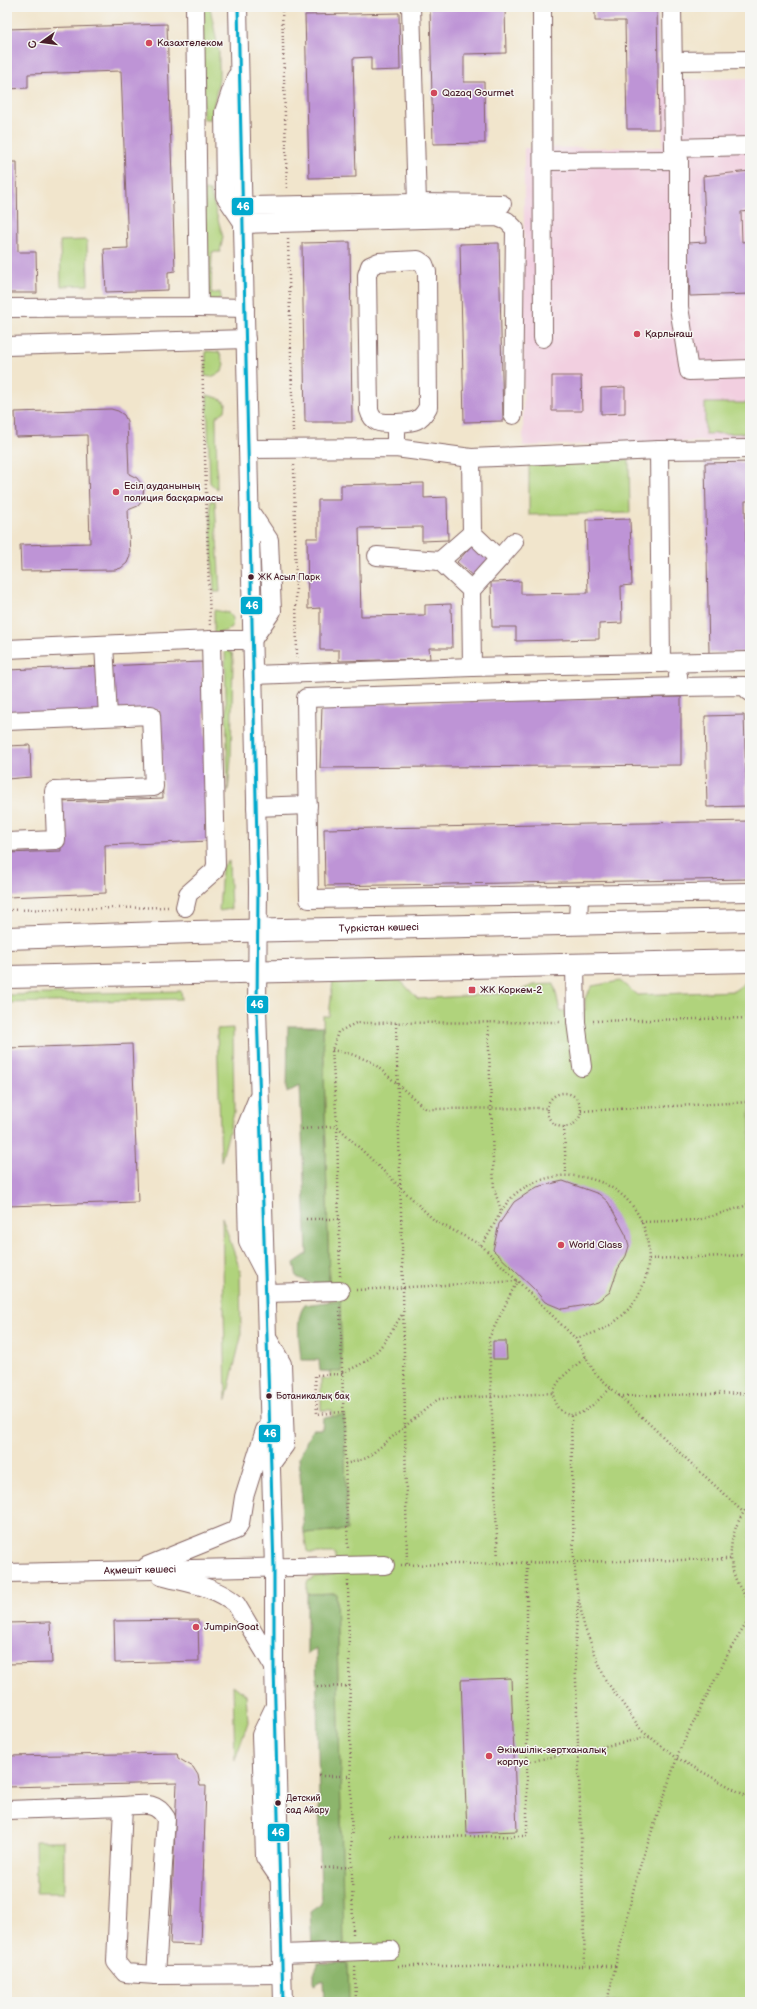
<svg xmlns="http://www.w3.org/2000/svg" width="757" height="2009" viewBox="0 0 757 2009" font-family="'Balsamiq Sans',sans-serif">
<rect width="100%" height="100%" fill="#f6f6f2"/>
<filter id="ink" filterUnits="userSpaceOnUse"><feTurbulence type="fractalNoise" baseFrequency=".025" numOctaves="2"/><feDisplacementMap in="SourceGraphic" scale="8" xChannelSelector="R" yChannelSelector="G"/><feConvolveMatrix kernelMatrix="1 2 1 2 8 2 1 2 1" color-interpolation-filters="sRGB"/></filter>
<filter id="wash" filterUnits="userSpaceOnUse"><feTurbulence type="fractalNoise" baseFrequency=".012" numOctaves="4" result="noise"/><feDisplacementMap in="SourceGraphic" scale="16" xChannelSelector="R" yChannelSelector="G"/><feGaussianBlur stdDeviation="0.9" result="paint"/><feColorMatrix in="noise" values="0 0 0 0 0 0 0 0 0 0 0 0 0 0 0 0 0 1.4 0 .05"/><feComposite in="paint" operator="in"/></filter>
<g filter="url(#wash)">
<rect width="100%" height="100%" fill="#f1e5cc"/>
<!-- built -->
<path fill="#f2cfe0" d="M750 78V440L523 446 524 148 663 147 662 80Z"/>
<!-- green -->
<path fill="#b0d37c" stroke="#7d7954" d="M200 7H210L219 53V79L211 119H203Z
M204 190 210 191 223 237 220 252H212L211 294 220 292 221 297 215 302H204Z
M87 240 88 285 61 286 60 241Z
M206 351 219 352 224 364 222 372 211 377 205 376Z
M207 395 218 398 226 403 225 411 216 417 217 489 210 483Z
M705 403H750V433L705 434Z
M629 460 630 513 529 515V462Z
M210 501H215L220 592H214Z
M214 610 229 613 233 618 232 627 226 631 214 634Z
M225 650 232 653 233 660 231 760 228 792Z
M229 861 231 909 219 911 222 867Z
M399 979 418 999 512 993 534 985 554 984 560 1011 585 1010V998L592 986 620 981 637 995 734 991 750 979V2002H345L336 1593 307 1594V1582L314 1577 335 1574V1553H310L307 1551 304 1533 334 1531 332 1410H321V1379H331L323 1016H329L333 980Z
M181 991 182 999 7 1003V995Z
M233 1028 234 1113 221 1162 217 1029Z
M222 1217 240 1270 241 1337 226 1400Z
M233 1685 246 1695 248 1722 235 1760Z
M35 1841H64V1893H36Z"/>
<!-- forest -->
<path fill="#8cb56c" stroke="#6b6a4c" d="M288 1026H323L329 1284H312L297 1277 294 1263 307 1254 300 1085 287 1093Z
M340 1300 342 1372 320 1371 319 1360H301C300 1344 294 1318 305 1305Z
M344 1415 347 1530 304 1533 299 1458 312 1429H322L323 1418Z
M336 1593 344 1945H312L310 1912 321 1904 316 1648 307 1654V1594Z
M318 1963H348L349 2002H324L323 1980 314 1985V1971Z"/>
<g id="blocks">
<!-- building -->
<path fill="#be94d6" d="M505 7 506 53 464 54V82H484L485 143 433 144 430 8Z
M595 7H657L659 129H627L625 21H595Z
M399 13 400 70 371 71V57L353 58 356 177 309 178 305 15Z
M167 24 175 271 168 272V290L106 292 104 249 128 248 121 71 28 74V88L7 89V29Z
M7 162H17L18 252H36L37 293H7Z
M750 171V211L741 212 742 242 750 241V294L690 296 687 243 706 242 703 176Z
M350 242 352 422H305L302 243Z
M499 243 503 421 464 422 460 244Z
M552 376H581L582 411H552Z
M625 387V413L601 414V388Z
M111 409 118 411 124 415 127 421 129 474 137 478 144 488 142 501 138 506 128 510 130 556 127 563 121 568 115 570 21 571 20 545 90 543 87 435 16 437 15 412Z
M750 462V501H745L747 615H750V652L709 653 705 463Z
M424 483V498L447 497 448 540 422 541V527L359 528 361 616 425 615V605L451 604 452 648H429L430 659 339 661V650H320V608L308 609 307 538H318V500H341V485Z
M630 519 632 585 621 586 622 623 599 624V639L516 641V627H492L491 582 521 581V594L588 593 586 520Z
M473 544 490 559 474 577 457 562Z
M202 662 211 841 105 845 106 893 7 897V853L61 851 59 802 163 798 159 710 7 716V670Z
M681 697V765L320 768 322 705Z
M744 715 747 806 707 807 705 716Z
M30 745 31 777 7 779V746Z
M750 821V879L325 886 324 829Z
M132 1044 138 1202 7 1206V1048Z
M563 1181 599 1194 608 1202 626 1235 629 1246 626 1256 618 1269 610 1292 598 1301 581 1306 562 1309 545 1302 534 1289 493 1250 499 1224 514 1202 537 1187Z
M493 1341H506L507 1359H493Z
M198 1620 199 1661 115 1663 114 1621Z
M50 1622 52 1663 7 1664V1623Z
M511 1678 517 1831 467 1833 461 1680Z
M177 1753 178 1758 193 1767 198 1775 200 1786H206L201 1945 170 1944 177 1783 7 1787V1756Z"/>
</g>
</g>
<g filter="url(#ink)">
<use href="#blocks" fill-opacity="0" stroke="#846463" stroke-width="1"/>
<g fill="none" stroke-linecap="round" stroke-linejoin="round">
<!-- minor casing -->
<g stroke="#846463" stroke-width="20">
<g id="minor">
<path d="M238 7 258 887 257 1008 274 1568V1667L283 2002"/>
<path d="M411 7 417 203"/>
<path d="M542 7 543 338"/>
<path d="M672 7 674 148 679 160V307L689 371 750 369"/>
<path d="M673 61 750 60"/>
<path d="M236 77 224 112 225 196 244 224"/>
<path d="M674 148 750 146"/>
<path d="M543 161 679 160"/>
<path d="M243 206 417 203 502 204"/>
<path d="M244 224 497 217 507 221 515 229 513 415"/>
<path d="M199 307 245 308"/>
<path d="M7 308 199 307 195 7"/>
<path d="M7 346 246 339"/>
<path d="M396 423C412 422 420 423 428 407L427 272 424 264 418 260 379 262 370 266 367 275 369 410C373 425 383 423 396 423V448"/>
<path d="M248 449 396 448 471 458 659 450 661 663"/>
<path d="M659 450 750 449"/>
<path d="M471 458 472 533"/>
<path d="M249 510 269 540 272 611 252 640"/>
<path d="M377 556 440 561"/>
<path d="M499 559 514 542"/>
<path d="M471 590 499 559 472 533 440 561 471 590 472 667"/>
<path d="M104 645 108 716"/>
<path d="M7 649 211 640H252"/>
<path d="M253 675 472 667 750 661"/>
<path d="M678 675 679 687 744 686 750 692"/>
<path d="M679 687 306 698 309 899 750 892"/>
<path d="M7 721 151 715 154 787 54 791 56 840 7 842"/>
<path d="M256 807 308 805"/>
<path d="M185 907 188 894 214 871 216 865 211 640"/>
<path d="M578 924 579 895"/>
<path d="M575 965 576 1022 582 1067"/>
<path d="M257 1100 245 1130 248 1241 263 1270"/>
<path d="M266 1293 340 1291"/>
<path d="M269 1341 282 1364 285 1445 271 1464"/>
<path d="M147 1566 236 1530 240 1523 244 1497 265 1430"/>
<path id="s1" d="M7 1573 385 1565"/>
<path d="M161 1576C187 1583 215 1586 236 1604L274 1667"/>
<path d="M274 1708 261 1735 265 1857 280 1879"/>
<path d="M123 1806C142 1805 155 1800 166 1818L156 1975"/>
<path d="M7 1810 123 1806 116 1962 125 1973 156 1975 282 1974"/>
<path d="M282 1954 391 1950"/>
</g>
</g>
<!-- major casing -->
<g stroke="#846463" stroke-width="24">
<g id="major">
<path id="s2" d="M7 938 194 932 750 920"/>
<path d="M7 977 750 961"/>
</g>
</g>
<!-- path -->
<path stroke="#846463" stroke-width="2.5" stroke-dasharray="1 3" stroke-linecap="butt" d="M282 7 287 190
M288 239 293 432
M202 356 210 625
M294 465 297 658
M7 910 169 907
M593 1021 750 1018
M488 1022 494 1189 501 1210
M396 1023 403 1287 407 1565
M332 1050 351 1054 372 1062 426 1109 547 1108
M547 1110a17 17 0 1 1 34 0a17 17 0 1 1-34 0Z
M581 1111 750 1102
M564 1127 566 1175
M302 1129 337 1126 435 1221 481 1245 575 1338 595 1373 743 1512
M306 1219H339
M641 1222 698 1220 745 1206 750 1202
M481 1245C497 1226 499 1204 522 1189 540 1178 561 1173 582 1177 672 1192 672 1321 575 1338
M649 1259 750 1255
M340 1276 337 1126 332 1050 338 1032 356 1023 560 1022
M356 1290 517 1281 489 1338 498 1563
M340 1307 348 1550
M586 1357C576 1366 558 1377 554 1391 552 1396 555 1404 558 1408 576 1428 597 1400 611 1388
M342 1372C376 1362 385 1341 403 1313
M342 1374 315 1375 317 1414 343 1412
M619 1396 750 1393
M571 1416 574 1561 577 1590 584 1626 605 1679 642 1731 677 1758 750 1798
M345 1464 367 1458 438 1399 554 1393
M750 1504C726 1532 723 1573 750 1601
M401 1565 730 1559
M348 1581 353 1936
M578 1602 575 1649 585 1966
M317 1687 350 1686
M527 1762 650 1737
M319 1776H351
M390 1837 527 1836V1562
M321 1868 352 1867
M398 1966H615
M355 1967 356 2002
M607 2002 637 1875 680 1749 731 1648 750 1618"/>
<!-- minor -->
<use href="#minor" stroke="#fff" stroke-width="18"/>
<!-- major -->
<use href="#major" stroke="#fff" stroke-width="22"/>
<!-- bus-1 casing -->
<g stroke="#f6f6f2" stroke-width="6">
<path id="bus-1" d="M238 7 258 887 257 1008 274 1568V1667L283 2002"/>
</g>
<!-- bus-1 -->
<use href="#bus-1" stroke="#00a9ce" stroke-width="3"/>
</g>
</g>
<!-- markers -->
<g fill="#d1495b" stroke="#f6f6f2" stroke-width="1.5">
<circle cx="149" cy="43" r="4"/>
<circle cx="434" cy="93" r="4"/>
<circle cx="637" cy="334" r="4"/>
<circle cx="116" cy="492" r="4"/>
<rect x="468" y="986" width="8" height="8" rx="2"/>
<circle cx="561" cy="1245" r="4"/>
<circle cx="196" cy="1627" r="4"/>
<circle cx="489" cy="1756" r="4"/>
</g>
<g fill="#4a1f2b" stroke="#f6f6f2" stroke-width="1.5">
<circle cx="251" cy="577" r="3.5"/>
<circle cx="269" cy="1396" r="3.5"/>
<circle cx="278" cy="1803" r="3.5"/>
</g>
<g text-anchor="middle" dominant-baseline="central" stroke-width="3" stroke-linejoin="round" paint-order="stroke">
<!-- bus labels -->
<g font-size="9" fill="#4a1f2b" stroke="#f6f6f2" text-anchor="start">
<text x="258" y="577">ЖК Асыл Парк</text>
<text x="276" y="1396">Ботаникалық бақ</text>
<text x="286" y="1798">Детский<tspan x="286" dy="12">сад Айару</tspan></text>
</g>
<!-- poi labels -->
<g font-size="10" fill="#4a1f2b" stroke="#f6f6f2" text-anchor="start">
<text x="157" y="43">Казахтелеком</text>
<text x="442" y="93">Qazaq Gourmet</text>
<text x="645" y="334">Қарлығаш</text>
<text x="124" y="486">Есіл ауданының<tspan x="124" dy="12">полиция басқармасы</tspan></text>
<text x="480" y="990">ЖК Коркем-2</text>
<text x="569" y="1245">World Class</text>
<text x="204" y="1627">JumpinGoat</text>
<text x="497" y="1750">Әкімшілік-зертханалық<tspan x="497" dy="12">корпус</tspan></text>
</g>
<!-- street labels -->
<g font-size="10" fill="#4a1f2b" stroke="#f6f6f2">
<text stroke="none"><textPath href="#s2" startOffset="372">Түркістан көшесі</textPath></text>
<text stroke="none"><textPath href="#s1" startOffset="133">Ақмешіт көшесі</textPath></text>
</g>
</g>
<g stroke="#f6f6f2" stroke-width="1.5">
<rect x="231" y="197" width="23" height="19" rx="4" fill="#00a9ce"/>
<rect x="240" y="596" width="23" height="19" rx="4" fill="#00a9ce"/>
<rect x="246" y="995" width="23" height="19" rx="4" fill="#00a9ce"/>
<rect x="258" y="1424" width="23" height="19" rx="4" fill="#00a9ce"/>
<rect x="267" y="1823" width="23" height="19" rx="4" fill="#00a9ce"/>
</g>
<g font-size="11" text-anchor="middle" font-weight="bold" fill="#fff">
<text x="243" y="210">46</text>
<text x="252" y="609">46</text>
<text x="257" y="1008">46</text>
<text x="270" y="1437">46</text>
<text x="278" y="1836">46</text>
</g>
<!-- margin -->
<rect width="757" height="2009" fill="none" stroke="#f6f6f2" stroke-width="24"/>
<!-- north arrow -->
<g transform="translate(42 42) rotate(256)" stroke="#f6f6f2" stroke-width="3" paint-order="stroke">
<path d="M0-3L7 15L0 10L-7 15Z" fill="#4a1f2b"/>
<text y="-6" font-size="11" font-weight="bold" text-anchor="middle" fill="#4a1f2b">С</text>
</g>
</svg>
